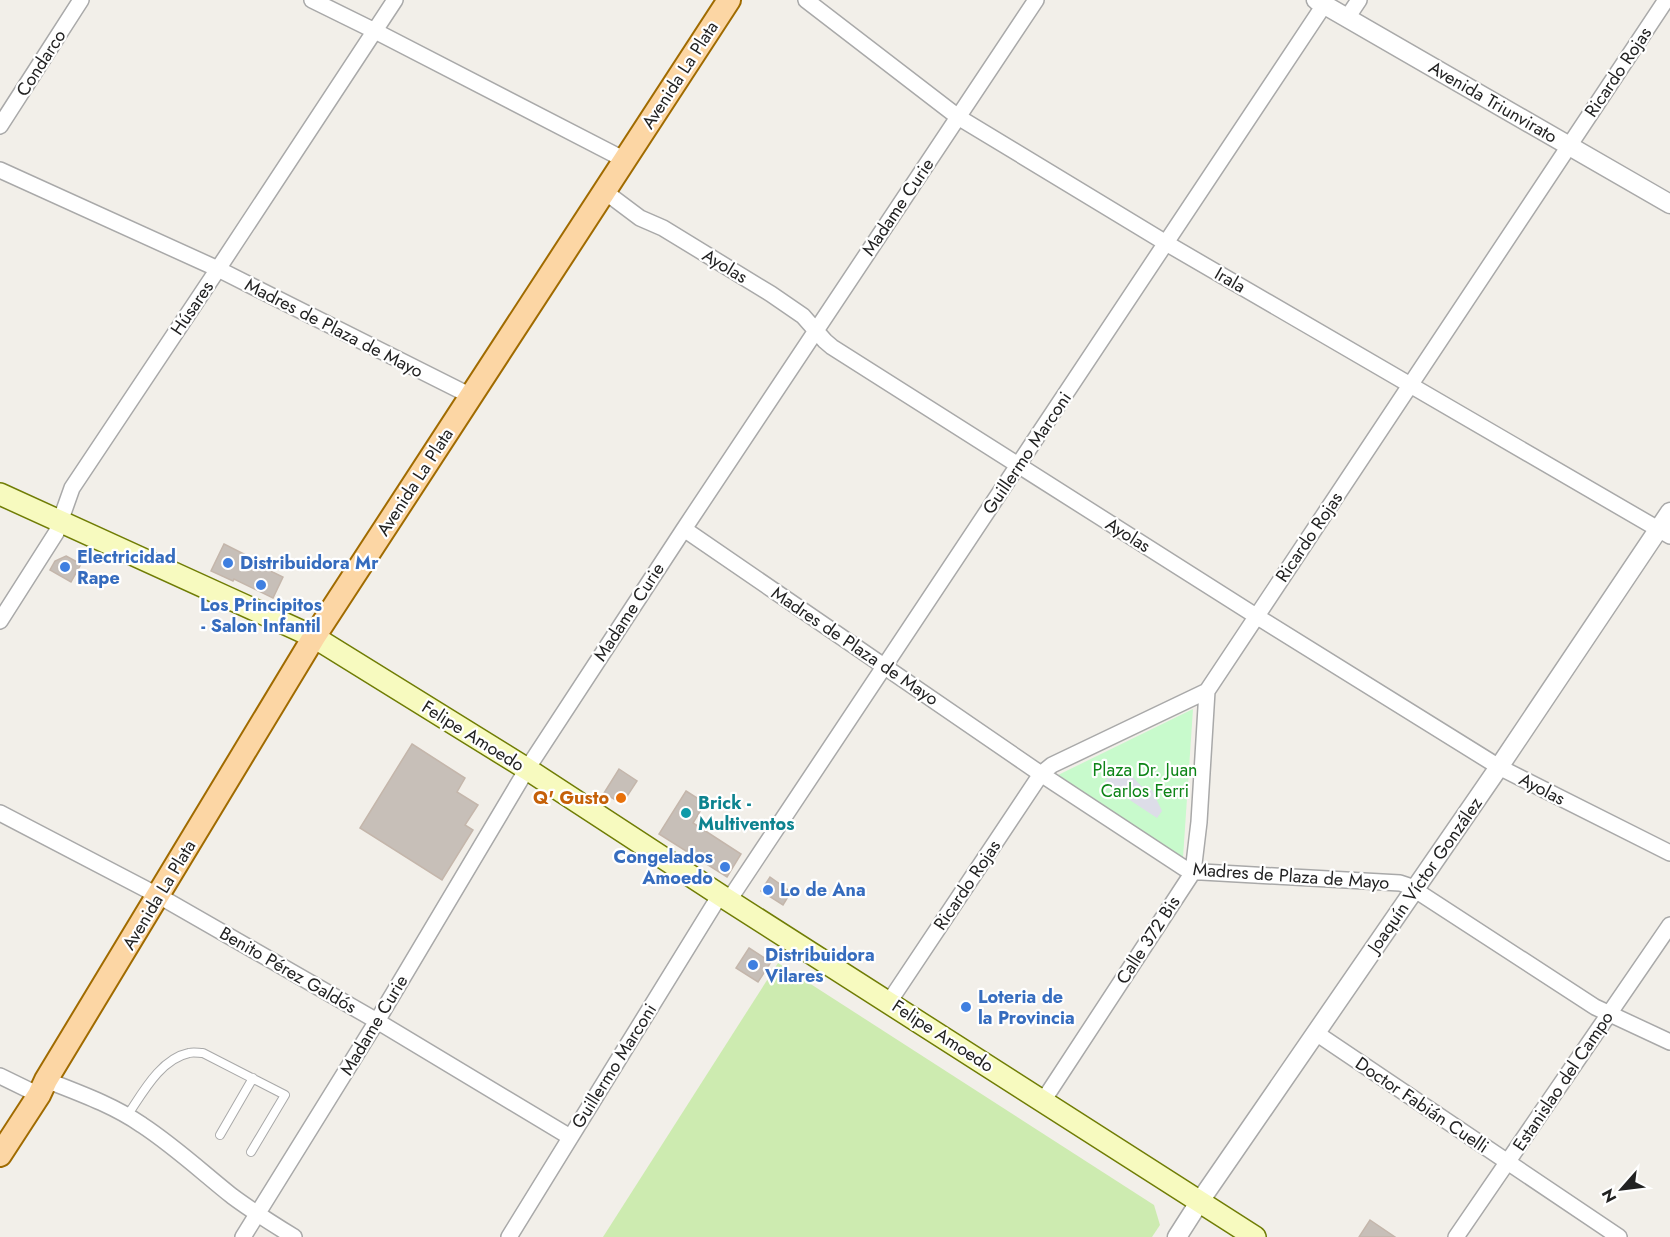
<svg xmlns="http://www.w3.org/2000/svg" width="1670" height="1237" viewBox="0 0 1670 1237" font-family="Jost,sans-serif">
<rect width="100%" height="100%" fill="#f2efe9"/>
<!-- grass -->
<path fill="#cdebb0" d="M778 963 1154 1205 1160 1225 1152 1237H603Z"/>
<!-- park -->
<path fill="#c8facc" d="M1193 709 1183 858 1058 775Z"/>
<!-- plaza -->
<path fill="#dddde8" d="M1110 775 1133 777 1141 786 1152 790 1162 811 1157 818 1104 783Z"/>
<!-- building -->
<path fill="#c7bfb8" stroke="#c4b6ab" stroke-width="1.5" d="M224 544 246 555 244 558 283 577 273 598 234 579 233 581 211 571Z
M66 556 81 564 71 582 50 570 55 561Z
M412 744 465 778 457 792 478 805 465 825 473 830 442 880 360 828Z
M619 769 637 781 622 804 604 793Z
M686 791 705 803 693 823 741 854 727 877 659 834Z
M770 877 791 892 783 905 761 891Z
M749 948 771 962 758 982 736 968Z
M1370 1220 1395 1237H1359Z"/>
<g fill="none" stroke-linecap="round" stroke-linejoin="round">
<!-- service casing -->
<g stroke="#a9a9a9" stroke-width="10">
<path id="service" d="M127 1116C142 1094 160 1059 189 1053 193 1052 199 1053 203 1053L285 1095 251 1152
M220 1135 253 1078"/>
</g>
<!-- minor casing -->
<g stroke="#a9a9a9" stroke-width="18">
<path id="minor" d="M312 0 375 31 625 160
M806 0 958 117 1166 243 1670 536
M1347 18 1359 0
M0 126 81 0
M0 170 218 269 471 396
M604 191 640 218 663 228 771 294 803 316 825 341 832 347 1256 616 1499 767 1670 853
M684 529 1041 774 1184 868 1193 872H1202L1400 883 1409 886 1595 1007 1670 1042
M0 621 56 533 72 488 218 269 395 0
M0 813 159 896 377 1021 570 1137
M729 900 1324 5
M889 1002 1041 774 1052 765 1207 691 1666 0
M1316 1033 1619 1237
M0 1076 39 1095
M46 1080C79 1093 113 1105 142 1125 174 1146 202 1172 232 1196 252 1211 273 1224 294 1237
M1043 1101 1193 872 1199 822 1207 691
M243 1237 377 1021 527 769 684 529 1036 0
M509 1237 720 895
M1456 1237 1670 925"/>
</g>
<!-- tertiary casing -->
<g stroke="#a9a9a9" stroke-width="21">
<path id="tertiary" d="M1316 0 1670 204
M1177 1237 1200 1201 1499 767 1670 512"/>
</g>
<!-- secondary casing -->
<g stroke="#707d05" stroke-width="24">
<path id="secondary" d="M0 494 314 637 527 769 720 895 1255 1237"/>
</g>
<!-- primary casing -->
<g stroke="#a06b00" stroke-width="26">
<path id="primary" d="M0 1155 39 1095 46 1080 314 637 729 0"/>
</g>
<!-- service -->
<use href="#service" stroke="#fff" stroke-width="8"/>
<!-- minor -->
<use href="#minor" stroke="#fff" stroke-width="15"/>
<!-- tertiary -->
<use href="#tertiary" stroke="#fff" stroke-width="18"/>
<!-- secondary -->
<use href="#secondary" stroke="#f7fabf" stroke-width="21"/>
<!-- primary -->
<use href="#primary" stroke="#fcd6a4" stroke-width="22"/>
</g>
<!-- markers -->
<g fill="#3f7fe0" stroke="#fff" stroke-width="2">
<circle cx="228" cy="563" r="6"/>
<circle cx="65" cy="567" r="6"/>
<circle cx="261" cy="585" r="6"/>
<circle cx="725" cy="867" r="6"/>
<circle cx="768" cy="890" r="6"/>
<circle cx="753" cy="965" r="6"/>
<circle cx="966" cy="1007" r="6"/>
</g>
<circle fill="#e8710a" stroke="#fff" stroke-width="2" cx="621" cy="798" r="6"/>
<circle fill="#0f9aa8" stroke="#fff" stroke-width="2" cx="686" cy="813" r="6"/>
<g text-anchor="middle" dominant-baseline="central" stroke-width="4.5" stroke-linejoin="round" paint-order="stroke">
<!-- street labels -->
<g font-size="18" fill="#222" stroke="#fff">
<text transform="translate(41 63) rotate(-57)">Condarco</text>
<text transform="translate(1618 72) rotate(-56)">Ricardo Rojas</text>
<text transform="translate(680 75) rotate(-57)">Avenida La Plata</text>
<text transform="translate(1493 102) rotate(30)">Avenida Triunvirato</text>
<text transform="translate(898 207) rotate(-56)">Madame Curie</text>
<text transform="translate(725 266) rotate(31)">Ayolas</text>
<text transform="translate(1230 280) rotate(30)">Irala</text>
<text transform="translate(192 308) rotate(-56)">Húsares</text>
<text transform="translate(334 328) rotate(27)">Madres de Plaza de Mayo</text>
<text transform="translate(1027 453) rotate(-56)">Guillermo Marconi</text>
<text transform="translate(415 482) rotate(-57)">Avenida La Plata</text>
<text transform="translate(1128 535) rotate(32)">Ayolas</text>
<text transform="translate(1309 537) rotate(-56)">Ricardo Rojas</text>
<text transform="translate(629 612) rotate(-57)">Madame Curie</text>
<text transform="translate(855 646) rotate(34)">Madres de Plaza de Mayo</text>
<text transform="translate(473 736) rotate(32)">Felipe Amoedo</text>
<text transform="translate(1542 789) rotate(27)">Ayolas</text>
<text transform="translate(1425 875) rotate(-55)">Joaquín Víctor González</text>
<text transform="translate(1291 876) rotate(4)">Madres de Plaza de Mayo</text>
<text transform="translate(967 885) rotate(-56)">Ricardo Rojas</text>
<text transform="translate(159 895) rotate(-59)">Avenida La Plata</text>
<text transform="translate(1148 940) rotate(-57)">Calle 372 Bis</text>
<text transform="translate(288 970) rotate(30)">Benito Pérez Galdós</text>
<text transform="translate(374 1025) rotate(-59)">Madame Curie</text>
<text transform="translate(943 1036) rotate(33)">Felipe Amoedo</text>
<text transform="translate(614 1066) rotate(-58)">Guillermo Marconi</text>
<text transform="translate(1563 1081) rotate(-56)">Estanislao del Campo</text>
<text transform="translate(1422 1105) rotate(34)">Doctor Fabián Cuelli</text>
</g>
<!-- shop labels -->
<g font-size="18" font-weight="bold" fill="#366cbe" stroke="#fff" text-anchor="start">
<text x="77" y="557">Electricidad<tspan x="77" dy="21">Rape</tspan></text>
<text x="240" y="563">Distribuidora Mr</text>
<text x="261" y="605" text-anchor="middle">Los Principitos<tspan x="261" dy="21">- Salon Infantil</tspan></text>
<text x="713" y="857" text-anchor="end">Congelados<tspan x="713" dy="21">Amoedo</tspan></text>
<text x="780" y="890">Lo de Ana</text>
<text x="765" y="955">Distribuidora<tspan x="765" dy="21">Vilares</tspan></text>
<text x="978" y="997">Loteria de<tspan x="978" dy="21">la Provincia</tspan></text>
</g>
<!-- park labels -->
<g font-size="18" fill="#0c8416" stroke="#fff">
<text x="1145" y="770">Plaza Dr. Juan<tspan x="1145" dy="21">Carlos Ferri</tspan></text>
</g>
<!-- food labels -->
<g font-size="18" font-weight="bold" fill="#c56008" stroke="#fff" text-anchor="end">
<text x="609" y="798">Q' Gusto</text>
</g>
<!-- culture labels -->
<g font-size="18" font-weight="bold" fill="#0d838f" stroke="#fff" text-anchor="start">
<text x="698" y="803">Brick -<tspan x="698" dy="21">Multiventos</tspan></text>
</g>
</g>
<!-- north arrow -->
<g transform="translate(1622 1189) rotate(242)" stroke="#ffffff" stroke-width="4.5" paint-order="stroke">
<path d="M0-4.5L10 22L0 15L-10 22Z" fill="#222222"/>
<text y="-9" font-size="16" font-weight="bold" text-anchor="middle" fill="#222222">N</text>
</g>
</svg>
